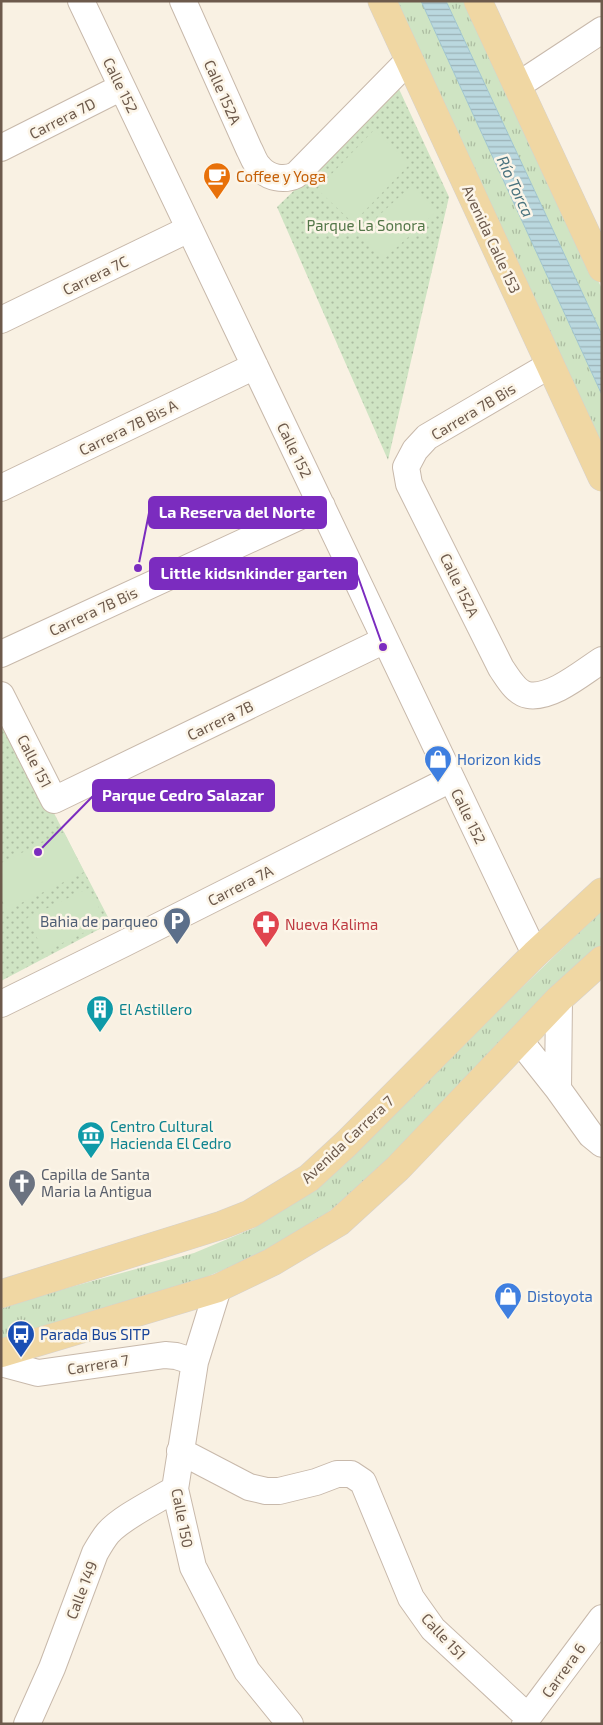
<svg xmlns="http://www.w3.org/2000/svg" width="603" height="1725" viewBox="0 0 603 1725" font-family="'Exo 2',sans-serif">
<defs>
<pattern id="grass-tufts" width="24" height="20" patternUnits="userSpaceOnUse" patternTransform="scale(1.25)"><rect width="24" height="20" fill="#cfe4c3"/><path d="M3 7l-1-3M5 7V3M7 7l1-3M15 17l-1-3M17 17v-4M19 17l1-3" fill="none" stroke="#acbca1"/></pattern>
<pattern id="park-dots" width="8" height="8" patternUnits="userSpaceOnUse" patternTransform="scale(1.25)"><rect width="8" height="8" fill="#cfe4c3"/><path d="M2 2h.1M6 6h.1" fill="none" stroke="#acbca1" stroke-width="1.8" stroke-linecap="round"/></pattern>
<pattern id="water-rules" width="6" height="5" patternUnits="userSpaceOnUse" patternTransform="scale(1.25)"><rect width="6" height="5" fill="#bad8df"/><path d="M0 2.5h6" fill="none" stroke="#9bb2b7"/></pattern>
</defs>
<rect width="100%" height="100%" fill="#f9f1e3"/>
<!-- grass -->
<path fill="url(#grass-tufts)" d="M392 1H467L602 289V447Z
M602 910V944L485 1062 394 1159 351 1195 297 1235 235 1265 194 1282 1 1339V1309L42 1295 194 1253 254 1228 302 1198 342 1167 505 1004Z"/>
<!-- park -->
<path fill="url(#park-dots)" d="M399 89 449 197 388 460 277 207Z
M1 711 111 923 1 981Z"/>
<!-- garden -->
<path fill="#cfe4c3" d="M374 130 410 164 353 223 317 189Z
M412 185 437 211 384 259 360 233Z
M64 832 84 872 7 910 1 898V863Z
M89 888 106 922 44 952 27 918Z"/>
<!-- water -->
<path fill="url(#water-rules)" stroke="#a2c6d0" d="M421 1H446L602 335V395Z"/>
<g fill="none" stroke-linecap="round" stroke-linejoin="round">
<!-- minor casing -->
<g stroke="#c8b9ab" stroke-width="28">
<path id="minor" d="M81 1 535 954
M183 1 249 149C252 154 254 162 259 167 268 178 284 181 296 175L409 60
M517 86 602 30
M1 148 122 87
M1 320 189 229
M550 365 427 437 415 450 406 467 409 484 501 668C508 678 516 693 528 695 552 699 583 672 602 660
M1 488 255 366
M1 654 322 506
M1 695 54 800 385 640
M1 1004 123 944 451 779
M520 1041 558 1089 591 1135 602 1144
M558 1089 559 999
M218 1288 195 1362 175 1489 193 1567 247 1671 290 1724
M1 1363 38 1373 165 1355 176 1356 195 1362
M180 1451 249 1487 266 1491H279L316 1482 337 1474H351L363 1482 411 1598 433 1629 528 1717
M27 1724 52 1668 95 1553C99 1546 103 1539 108 1533 122 1517 156 1501 175 1489
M525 1724 528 1717 602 1618"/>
</g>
<!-- major casing -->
<g stroke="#d6d1cd" stroke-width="29">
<path id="major" d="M382 1 602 477
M478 1 602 268
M1 1294 222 1225 250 1214 309 1178 347 1143 535 954 602 892
M1 1353 218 1288 272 1262 339 1222 398 1168 559 999 602 960"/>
</g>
<!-- minor -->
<use href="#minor" stroke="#fff" stroke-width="26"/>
<!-- major -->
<use href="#major" stroke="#f0d7a3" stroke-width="28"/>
</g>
<!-- icons -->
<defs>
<g id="cafe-pin" transform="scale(1.4375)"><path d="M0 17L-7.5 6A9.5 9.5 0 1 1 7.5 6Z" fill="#e8710a" stroke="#fcf5e8"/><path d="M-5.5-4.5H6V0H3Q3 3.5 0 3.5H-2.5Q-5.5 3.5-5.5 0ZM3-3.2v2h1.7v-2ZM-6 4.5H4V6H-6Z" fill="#fff"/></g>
<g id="shop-pin" transform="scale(1.4375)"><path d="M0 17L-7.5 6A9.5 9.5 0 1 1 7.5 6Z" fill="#3f7fe0" stroke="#fcf5e8"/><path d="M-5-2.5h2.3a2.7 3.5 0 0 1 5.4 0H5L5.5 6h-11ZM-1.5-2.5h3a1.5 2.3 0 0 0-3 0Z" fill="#fff"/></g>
<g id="parking-pin" transform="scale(1.4375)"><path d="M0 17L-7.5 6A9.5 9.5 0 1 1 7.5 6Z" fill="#5c6f8a" stroke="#fcf5e8"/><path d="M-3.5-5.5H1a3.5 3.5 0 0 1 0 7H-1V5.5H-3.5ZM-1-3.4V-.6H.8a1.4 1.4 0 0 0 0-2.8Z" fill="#fff"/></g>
<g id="pharmacy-pin" transform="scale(1.4375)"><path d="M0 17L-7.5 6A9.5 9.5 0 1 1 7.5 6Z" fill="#e0444e" stroke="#fcf5e8"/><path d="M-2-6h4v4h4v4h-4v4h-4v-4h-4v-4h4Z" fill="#fff"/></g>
<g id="building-pin" transform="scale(1.4375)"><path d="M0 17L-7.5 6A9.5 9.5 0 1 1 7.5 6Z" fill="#0f9aa8" stroke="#fcf5e8"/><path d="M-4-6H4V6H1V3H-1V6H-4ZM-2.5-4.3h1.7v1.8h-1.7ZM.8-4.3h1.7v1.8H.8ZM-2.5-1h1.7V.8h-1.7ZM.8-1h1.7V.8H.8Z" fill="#fff"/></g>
<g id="museum-pin" transform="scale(1.4375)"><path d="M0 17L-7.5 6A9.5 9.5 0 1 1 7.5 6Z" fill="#0f9aa8" stroke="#fcf5e8"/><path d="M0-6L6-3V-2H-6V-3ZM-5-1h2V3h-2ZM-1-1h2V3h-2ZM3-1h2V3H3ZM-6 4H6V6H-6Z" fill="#fff"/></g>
<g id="church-pin" transform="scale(1.4375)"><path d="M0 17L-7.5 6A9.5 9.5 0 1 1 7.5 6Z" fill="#6b7280" stroke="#fcf5e8"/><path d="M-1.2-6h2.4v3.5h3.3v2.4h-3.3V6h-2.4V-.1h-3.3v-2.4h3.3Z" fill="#fff"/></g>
<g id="bus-pin" transform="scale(1.4375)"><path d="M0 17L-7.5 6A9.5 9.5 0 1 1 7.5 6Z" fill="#1a4fb4" stroke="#fcf5e8"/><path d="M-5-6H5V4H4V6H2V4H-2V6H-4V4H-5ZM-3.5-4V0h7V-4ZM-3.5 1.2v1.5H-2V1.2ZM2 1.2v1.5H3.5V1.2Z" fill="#fff"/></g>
</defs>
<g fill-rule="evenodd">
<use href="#cafe-pin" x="217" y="176"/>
<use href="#shop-pin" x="438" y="759"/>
<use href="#parking-pin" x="177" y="921"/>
<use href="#pharmacy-pin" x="266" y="924"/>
<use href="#building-pin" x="100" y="1009"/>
<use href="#museum-pin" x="91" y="1135"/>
<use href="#church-pin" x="22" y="1183"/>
<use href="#shop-pin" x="508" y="1296"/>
<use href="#bus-pin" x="21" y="1334"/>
</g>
<g text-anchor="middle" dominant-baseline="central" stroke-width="5" stroke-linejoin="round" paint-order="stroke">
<!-- street labels -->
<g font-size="15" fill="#6d5a4c" stroke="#fcf5e8">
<text transform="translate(121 85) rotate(64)">Calle 152</text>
<text transform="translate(223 92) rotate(66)">Calle 152A</text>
<text transform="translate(62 118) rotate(-27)">Carrera 7D</text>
<text transform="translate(492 239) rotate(65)">Avenida Calle 153</text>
<text transform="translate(95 275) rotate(-26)">Carrera 7C</text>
<text transform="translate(473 411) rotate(-31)">Carrera 7B Bis</text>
<text transform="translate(128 427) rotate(-26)">Carrera 7B Bis A</text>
<text transform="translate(295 450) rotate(64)">Calle 152</text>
<text transform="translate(460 585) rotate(64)">Calle 152A</text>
<text transform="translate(93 611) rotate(-25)">Carrera 7B Bis</text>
<text transform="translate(220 720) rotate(-26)">Carrera 7B</text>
<text transform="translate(35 761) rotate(63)">Calle 151</text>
<text transform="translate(469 816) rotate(64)">Calle 152</text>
<text transform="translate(240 885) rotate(-27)">Carrera 7A</text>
<text transform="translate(347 1139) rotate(-43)">Avenida Carrera 7</text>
<text transform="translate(98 1364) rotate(-9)">Carrera 7</text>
<text transform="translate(183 1518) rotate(79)">Calle 150</text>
<text transform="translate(81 1590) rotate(-69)">Calle 149</text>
<text transform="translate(444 1636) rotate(47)">Calle 151</text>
<text transform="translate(563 1670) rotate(-54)">Carrera 6</text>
</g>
<!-- food labels -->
<g font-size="15" fill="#c56008" stroke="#fcf5e8" text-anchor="start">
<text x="236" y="176">Coffee y Yoga</text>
</g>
<!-- park labels -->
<g font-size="15" fill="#547749" stroke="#fcf5e8">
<text x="366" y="225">Parque La Sonora</text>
</g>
<!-- shop labels -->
<g font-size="15" fill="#366cbe" stroke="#fcf5e8" text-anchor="start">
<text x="457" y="759">Horizon kids</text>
<text x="527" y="1296">Distoyota</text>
</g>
<!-- service labels -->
<g font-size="15" fill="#4e5e75" stroke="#fcf5e8" text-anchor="end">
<text x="158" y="921">Bahia de parqueo</text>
</g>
<!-- health labels -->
<g font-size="15" fill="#be3a42" stroke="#fcf5e8" text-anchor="start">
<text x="285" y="924">Nueva Kalima</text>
</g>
<!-- culture labels -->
<g font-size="15" fill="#0d838f" stroke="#fcf5e8" text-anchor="start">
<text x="119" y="1009">El Astillero</text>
<text x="110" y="1126">Centro Cultural<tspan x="110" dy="17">Hacienda El Cedro</tspan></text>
</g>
<!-- worship labels -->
<g font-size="15" fill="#5b616d" stroke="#fcf5e8" text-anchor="start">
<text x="41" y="1174">Capilla de Santa<tspan x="41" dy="17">Maria la Antigua</tspan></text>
</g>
<!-- transit labels -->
<g font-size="15" fill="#164399" stroke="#fcf5e8" text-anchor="start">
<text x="40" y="1334">Parada Bus SITP</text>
</g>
<!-- water labels -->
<g font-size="16" font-style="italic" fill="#49737e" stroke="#fcf5e8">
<text transform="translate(516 186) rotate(65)">Río Torca</text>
</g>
</g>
<!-- callouts -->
<path fill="none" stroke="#7b2cbf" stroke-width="2" d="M138 568L149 513M383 647L357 574M38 852L93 796"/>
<g fill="#7b2cbf" stroke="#fcf5e8" stroke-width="2">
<circle cx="138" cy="568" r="5"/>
<circle cx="383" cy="647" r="5"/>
<circle cx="38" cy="852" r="5"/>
</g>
<g fill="#7b2cbf" stroke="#7b2cbf" stroke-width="2">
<rect x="149" y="497" width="177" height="31" rx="5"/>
<rect x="150" y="558" width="207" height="31" rx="5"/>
<rect x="93" y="780" width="181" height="31" rx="5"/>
</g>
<g font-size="16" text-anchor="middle" font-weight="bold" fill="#fff">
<text x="237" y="518">La Reserva del Norte</text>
<text x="254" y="579">Little kidsnkinder garten</text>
<text x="183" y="801">Parque Cedro Salazar</text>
</g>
<!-- border -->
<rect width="603" height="1725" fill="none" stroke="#6d5a4c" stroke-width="5"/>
</svg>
